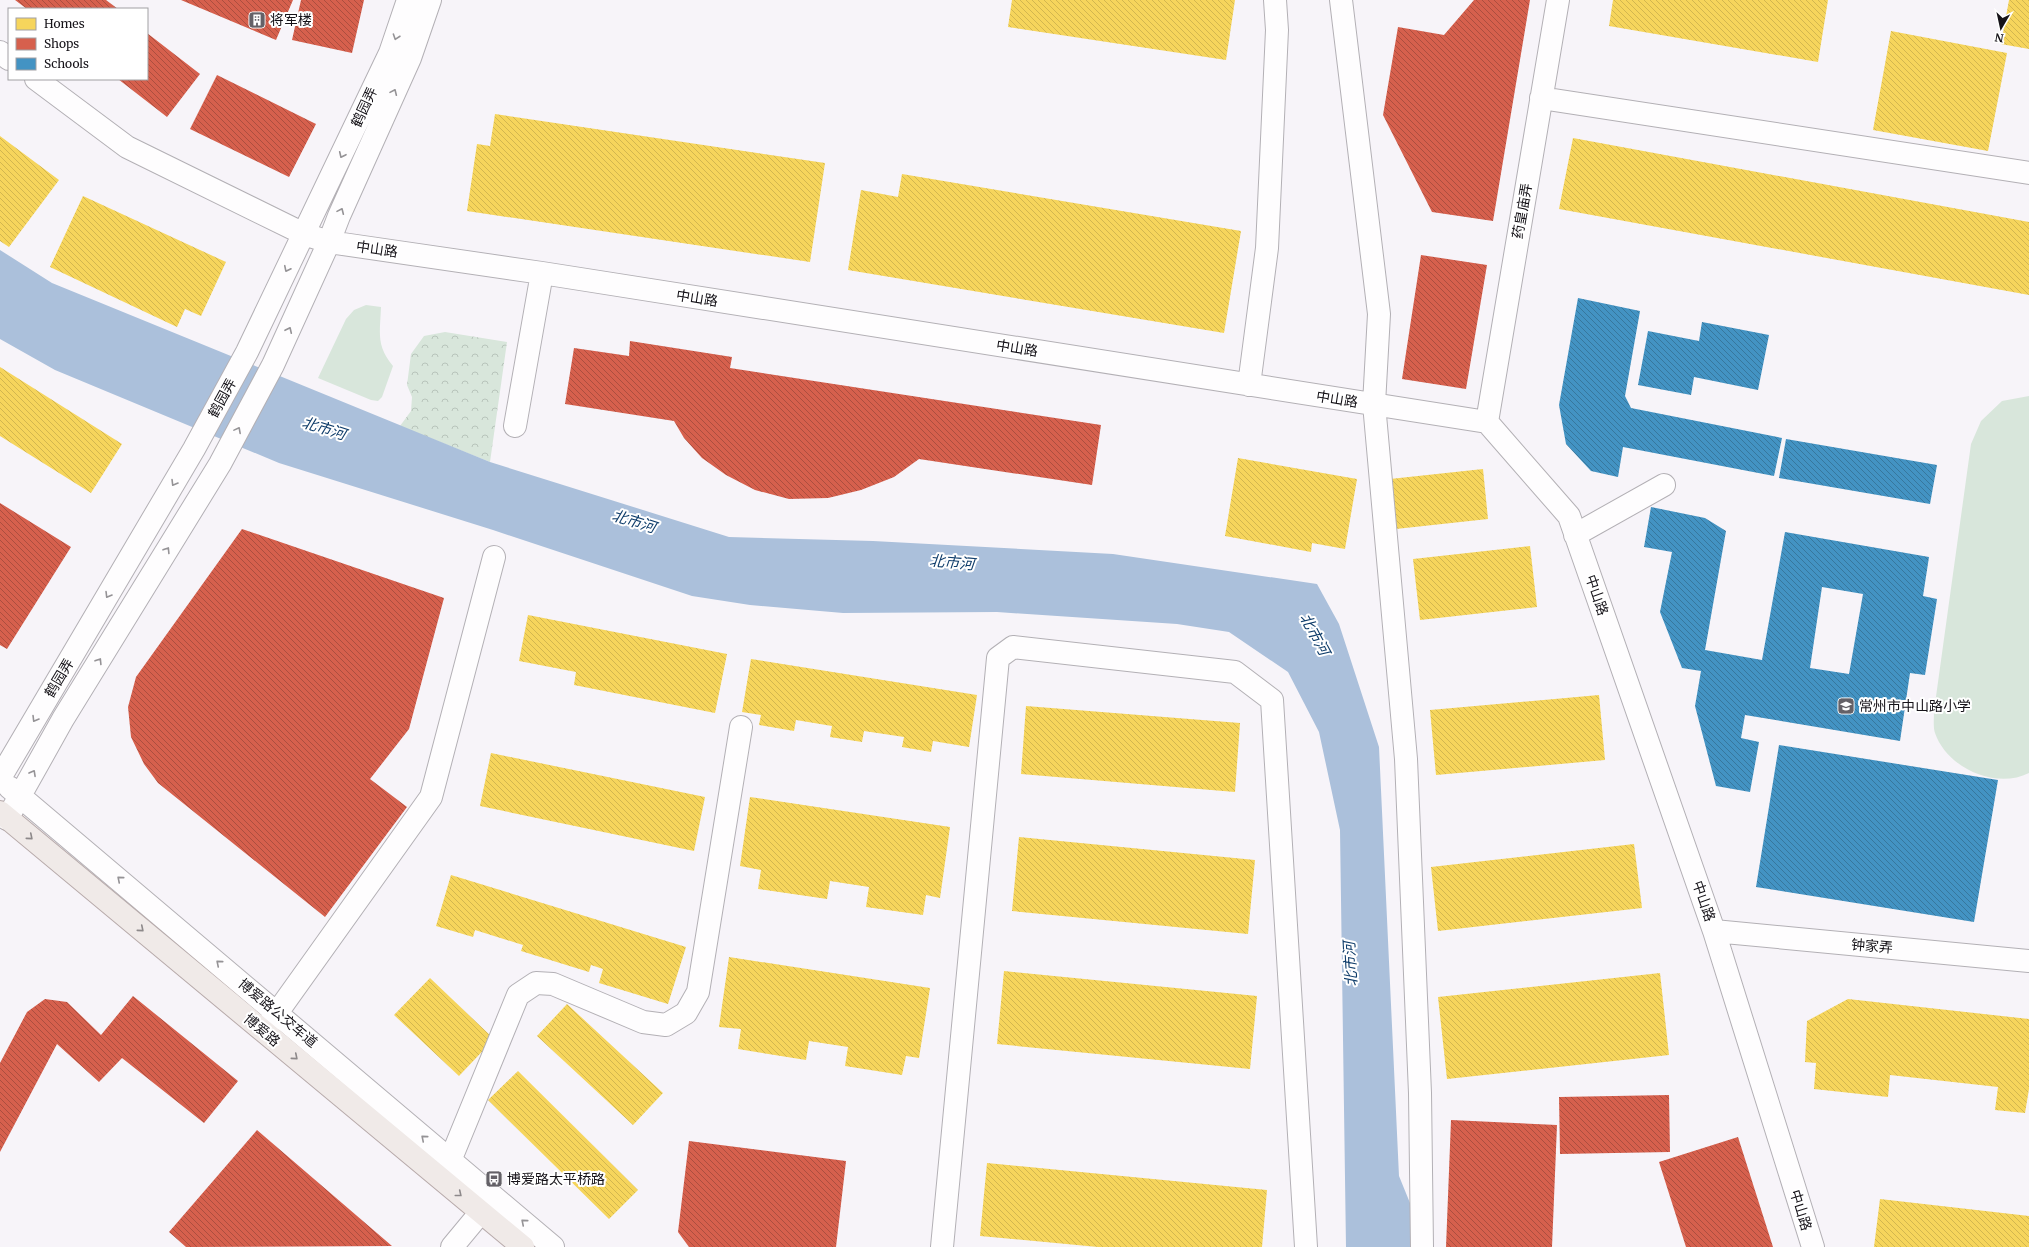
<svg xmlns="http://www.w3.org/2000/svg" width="2029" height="1247" viewBox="0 0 2029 1247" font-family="Merriweather,'Noto Sans SC',serif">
<defs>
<pattern id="forest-crowns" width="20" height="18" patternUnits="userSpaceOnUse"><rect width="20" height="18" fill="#d8e6db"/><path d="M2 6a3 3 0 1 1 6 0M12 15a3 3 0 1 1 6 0" fill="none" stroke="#b8c4bb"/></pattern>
<pattern id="homes-back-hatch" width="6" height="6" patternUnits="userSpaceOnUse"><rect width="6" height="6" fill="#f6d55c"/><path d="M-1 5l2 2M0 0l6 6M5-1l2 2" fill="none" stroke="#d2b64f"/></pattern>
<pattern id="shops-back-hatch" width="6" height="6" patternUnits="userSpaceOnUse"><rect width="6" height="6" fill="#d6604d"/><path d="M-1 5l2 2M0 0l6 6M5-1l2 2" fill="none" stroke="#ac4e3f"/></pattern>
<pattern id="schools-back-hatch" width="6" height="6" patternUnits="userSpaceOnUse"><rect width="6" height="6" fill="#4393c3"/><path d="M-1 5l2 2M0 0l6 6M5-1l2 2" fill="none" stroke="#37779d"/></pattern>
</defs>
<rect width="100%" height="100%" fill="#f7f4f9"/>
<!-- green -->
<path fill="#d8e6db" d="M366 305 381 307C380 334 376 345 393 366L382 397 378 401 371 400 318 378 346 319 354 310Z
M2029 396V773C1996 790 1947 768 1935 733 1933 727 1934 718 1934 711L1971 444 1981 421 2002 401Z"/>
<!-- forest -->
<path fill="url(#forest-crowns)" d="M445 332 507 342 490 462 400 426 411 411 412 397 407 385 411 354 424 336Z"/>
<!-- water -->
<path fill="#abc0db" d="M0 250 52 283 490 462 729 537 873 541 1113 554 1317 584 1339 624 1379 747 1399 1176 1410 1203V1247H1346L1340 830 1319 732 1288 672 1229 632 1177 624 997 612 843 613 750 605 692 596 493 530 279 463 55 370 0 339Z"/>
<!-- homes -->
<path fill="url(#homes-back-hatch)" d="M1012 0H1235L1226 60 1008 27Z
M1613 0H1828L1818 62 1609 26Z
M2009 0H2029V49L2001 44Z
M1891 31 2007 53 1988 151 1873 130Z
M495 114 825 163 810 262 467 211 477 144 490 146Z
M0 136 59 180 9 247 0 241Z
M1573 138 2029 222V295L1559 209Z
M902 174 1241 231 1224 333 848 270 861 190 898 197Z
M83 196 226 262 201 316 185 309 177 327 50 267Z
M0 367 122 444 91 493 0 436Z
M1238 458 1357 479 1345 549 1312 543 1311 552 1225 536Z
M1483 469 1488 519 1396 529 1390 479Z
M1530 546 1537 607 1420 620 1413 559Z
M528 615 727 654 715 713 574 685 576 672 519 661Z
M751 659 977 695 969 747 933 741 931 752 902 747 904 737 864 731 862 742 830 737 832 726 796 720 794 731 759 725 761 715 742 712Z
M1599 695 1605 760 1436 775 1430 710Z
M1026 706 1240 723 1235 792 1021 774Z
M491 753 705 797 694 851 480 806Z
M750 797 950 827 940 898 926 895 923 915 866 907 869 887 830 881 827 899 758 889 761 870 740 866Z
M1019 837 1255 860 1248 934 1012 911Z
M1634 844 1642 908 1438 931 1431 867Z
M451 875 686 947 668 1004 599 983 603 969 591 965 589 972 521 951 523 945 475 930 473 937 436 926Z
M729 957 930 988 919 1058 906 1056 902 1075 845 1066 848 1047 809 1041 806 1060 738 1049 741 1029 719 1027Z
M1004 971 1257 996 1250 1069 997 1044Z
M1660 973 1669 1055 1447 1079 1438 997Z
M430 978 494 1039 459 1076 394 1015Z
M1848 999 2029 1019V1089L2025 1113 1995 1110 1998 1087 1890 1075 1888 1097 1814 1089 1816 1063 1805 1062 1807 1021Z
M567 1004 663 1093 633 1125 537 1036Z
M518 1071 638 1190 609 1219 488 1100Z
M987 1163 1267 1190 1262 1247H1098L980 1236Z
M1880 1199 2029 1216V1247H1874Z"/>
<!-- shops -->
<path fill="url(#shops-back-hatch)" d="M15 0H106L118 9H27Z
M181 0H293L276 40Z
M301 0H364L352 53 292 40Z
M1474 0H1530L1493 221 1432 212 1383 115 1398 27 1444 35Z
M147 33 200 74 167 117 118 79H147Z
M217 75 316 124 289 177 190 129Z
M1421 255 1487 265 1466 389 1402 379Z
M630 341 732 357 730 368 1101 425 1092 485 919 459 894 477 861 490 828 498 789 499 755 490 726 475 702 458 684 438 674 421 565 404 574 348 629 356Z
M0 503 71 547 7 649 0 645Z
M242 529 444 598 409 729 370 779 407 807 325 917 158 783 144 764 131 737 128 707 136 677Z
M133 996 238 1081 204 1123 122 1058 99 1082 57 1044 0 1152V1063L27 1012 45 999 67 1002 101 1035Z
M1669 1095 1670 1152 1560 1154 1559 1097Z
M1451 1120 1557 1125 1552 1247H1446Z
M257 1130 392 1246 186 1247 169 1232Z
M1738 1137 1773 1247H1686L1659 1162Z
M689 1141 846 1161 836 1247H689L678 1232Z"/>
<!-- schools -->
<path fill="url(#schools-back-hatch)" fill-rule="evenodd" d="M1578 298 1640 311 1625 396 1631 408 1782 438 1774 476 1623 447 1618 477 1591 471 1566 444 1559 405Z
M1702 322 1769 335 1758 390 1694 377 1691 395 1638 385 1648 331 1699 341Z
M1786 439 1937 465 1930 504 1779 478Z
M1651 507 1705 518 1726 531 1705 650 1762 660 1785 532 1929 557 1923 596 1937 599 1925 675 1910 673 1900 741 1745 715 1741 738 1759 742 1750 792 1716 786 1695 706 1701 671 1682 668 1660 612 1672 552 1644 547ZM1822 587 1863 594 1849 674 1810 668Z
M1779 745 1998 780 1974 922 1756 887Z"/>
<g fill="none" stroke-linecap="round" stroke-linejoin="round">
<!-- minor casing -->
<g stroke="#b3b0b5" stroke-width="24">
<path id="minor" d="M1341 0 1379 314 1374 404 1406 759 1420 1093 1422 1247
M0 52 9 59
M36 79 127 147 304 234 329 242 542 273 1487 422 1569 516 1714 931 1813 1247
M1541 98 2029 173
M1249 385 1267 248 1277 30 1275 0
M1487 422 1558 0
M515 426 542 273
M1575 535 1664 485
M0 778 194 449 247 352 390 53 408 0
M9 787 553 1247
M7 819 63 719 220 464 273 365 329 242 339 216 410 58 430 0
M1714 931 2029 961
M269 1024 431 797 494 557
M445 1173 518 995 536 983 553 984 643 1022 666 1025 686 1013 698 992 741 727
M452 1247 481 1212
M942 1247 998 658 1013 647 1235 672 1272 700 1306 1247"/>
</g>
<!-- major casing -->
<g stroke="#b7aaaa" stroke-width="24">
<path id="major" d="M0 812 523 1247"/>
</g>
<!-- minor -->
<use href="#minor" stroke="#fefdfe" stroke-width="22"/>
<!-- major -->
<use href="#major" stroke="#f0eae8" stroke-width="22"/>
</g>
<!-- one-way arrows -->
<defs><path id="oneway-chevron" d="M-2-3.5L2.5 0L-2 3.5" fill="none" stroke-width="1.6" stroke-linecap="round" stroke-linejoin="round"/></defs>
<g stroke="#959396">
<use href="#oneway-chevron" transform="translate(396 37) rotate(109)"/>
<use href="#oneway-chevron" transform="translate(394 92) rotate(-66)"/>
<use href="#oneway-chevron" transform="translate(342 155) rotate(115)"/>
<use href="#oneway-chevron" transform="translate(341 211) rotate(-66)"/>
<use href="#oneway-chevron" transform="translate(287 269) rotate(116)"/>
<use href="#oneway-chevron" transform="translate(289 330) rotate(-65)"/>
<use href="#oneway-chevron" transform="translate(238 430) rotate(-62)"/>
<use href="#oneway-chevron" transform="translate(174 483) rotate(121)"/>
<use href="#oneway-chevron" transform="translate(167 550) rotate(-58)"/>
<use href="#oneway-chevron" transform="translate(108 595) rotate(121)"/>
<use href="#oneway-chevron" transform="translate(99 661) rotate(-58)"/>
<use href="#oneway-chevron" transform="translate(35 719) rotate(121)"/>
<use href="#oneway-chevron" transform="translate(33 773) rotate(-61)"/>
<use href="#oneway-chevron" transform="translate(120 879) rotate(-140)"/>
<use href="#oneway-chevron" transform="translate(219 963) rotate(-140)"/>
<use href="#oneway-chevron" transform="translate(424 1138) rotate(-140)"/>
<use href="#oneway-chevron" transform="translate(524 1222) rotate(-140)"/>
</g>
<g stroke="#8d898a">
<use href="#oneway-chevron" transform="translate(30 837) rotate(40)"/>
<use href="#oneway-chevron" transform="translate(141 929) rotate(40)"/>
<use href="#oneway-chevron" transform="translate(295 1057) rotate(40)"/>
<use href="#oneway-chevron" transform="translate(459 1194) rotate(39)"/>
</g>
<!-- icons -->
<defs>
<g id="building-square" transform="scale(0.9)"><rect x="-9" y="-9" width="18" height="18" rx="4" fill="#646167" stroke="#fff"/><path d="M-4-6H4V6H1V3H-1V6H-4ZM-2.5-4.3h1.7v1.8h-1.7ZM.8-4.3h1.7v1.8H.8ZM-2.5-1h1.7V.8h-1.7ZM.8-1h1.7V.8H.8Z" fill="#fff"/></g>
<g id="school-square" transform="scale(0.9)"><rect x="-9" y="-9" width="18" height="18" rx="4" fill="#646167" stroke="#fff"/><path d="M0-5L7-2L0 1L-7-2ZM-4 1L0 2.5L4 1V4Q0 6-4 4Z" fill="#fff"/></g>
<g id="bus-square" transform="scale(0.9)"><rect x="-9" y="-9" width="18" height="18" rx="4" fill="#646167" stroke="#fff"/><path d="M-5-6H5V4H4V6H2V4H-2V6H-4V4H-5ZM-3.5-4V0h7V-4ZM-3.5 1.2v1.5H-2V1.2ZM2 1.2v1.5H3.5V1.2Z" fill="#fff"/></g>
</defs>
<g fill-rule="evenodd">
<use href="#building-square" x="257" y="20"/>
<use href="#school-square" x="1846" y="706"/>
<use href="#bus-square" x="494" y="1179"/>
</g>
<g text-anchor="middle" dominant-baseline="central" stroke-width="4" stroke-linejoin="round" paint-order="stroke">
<!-- poi labels -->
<g font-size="14" fill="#151218" stroke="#fff" text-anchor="start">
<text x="270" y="20">将军楼</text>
<text x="1859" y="706">常州市中山路小学</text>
<text x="507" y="1179">博爱路太平桥路</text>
</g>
<!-- street labels -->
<g font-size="14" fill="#151218" stroke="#fff">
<text transform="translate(364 107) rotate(-65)">鹤园弄</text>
<text transform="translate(1522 211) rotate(-80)">药皇庙弄</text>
<text transform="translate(377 249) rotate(8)">中山路</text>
<text transform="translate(697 298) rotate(9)">中山路</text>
<text transform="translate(1017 348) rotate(9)">中山路</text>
<text transform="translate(222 398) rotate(-61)">鹤园弄</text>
<text transform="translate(1337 399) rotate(9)">中山路</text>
<text transform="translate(1597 595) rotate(71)">中山路</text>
<text transform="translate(59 678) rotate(-59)">鹤园弄</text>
<text transform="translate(1704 901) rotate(71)">中山路</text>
<text transform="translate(1872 946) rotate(5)">钟家弄</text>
<text transform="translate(278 1013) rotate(40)">博爱路公交车道</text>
<text transform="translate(262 1030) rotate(40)">博爱路</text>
<text transform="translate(1801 1210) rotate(73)">中山路</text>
</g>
<!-- water labels -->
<g font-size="15" font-style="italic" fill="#0e3c6a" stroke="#fff">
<text transform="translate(324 428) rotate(17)">北市河</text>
<text transform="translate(634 521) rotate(17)">北市河</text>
<text transform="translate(952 562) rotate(5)">北市河</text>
<text transform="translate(1315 634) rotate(62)">北市河</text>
<text transform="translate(1350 964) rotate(-93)">北市河</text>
</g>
</g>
<!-- legend -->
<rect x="8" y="8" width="140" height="72" fill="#ffffff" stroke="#a1a0a3"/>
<rect x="16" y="18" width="20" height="12" fill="#f6d55c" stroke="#a1a0a3"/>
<text x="44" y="28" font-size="12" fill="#151218">Homes</text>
<rect x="16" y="38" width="20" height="12" fill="#d6604d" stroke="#a1a0a3"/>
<text x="44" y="48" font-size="12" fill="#151218">Shops</text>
<rect x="16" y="58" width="20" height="12" fill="#4393c3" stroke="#a1a0a3"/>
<text x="44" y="68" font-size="12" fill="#151218">Schools</text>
<!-- north arrow -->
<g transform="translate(2001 28) rotate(189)" stroke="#ffffff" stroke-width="3" paint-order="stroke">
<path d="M0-3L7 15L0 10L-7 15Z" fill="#151218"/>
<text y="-6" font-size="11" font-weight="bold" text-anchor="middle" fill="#151218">N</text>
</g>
</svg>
